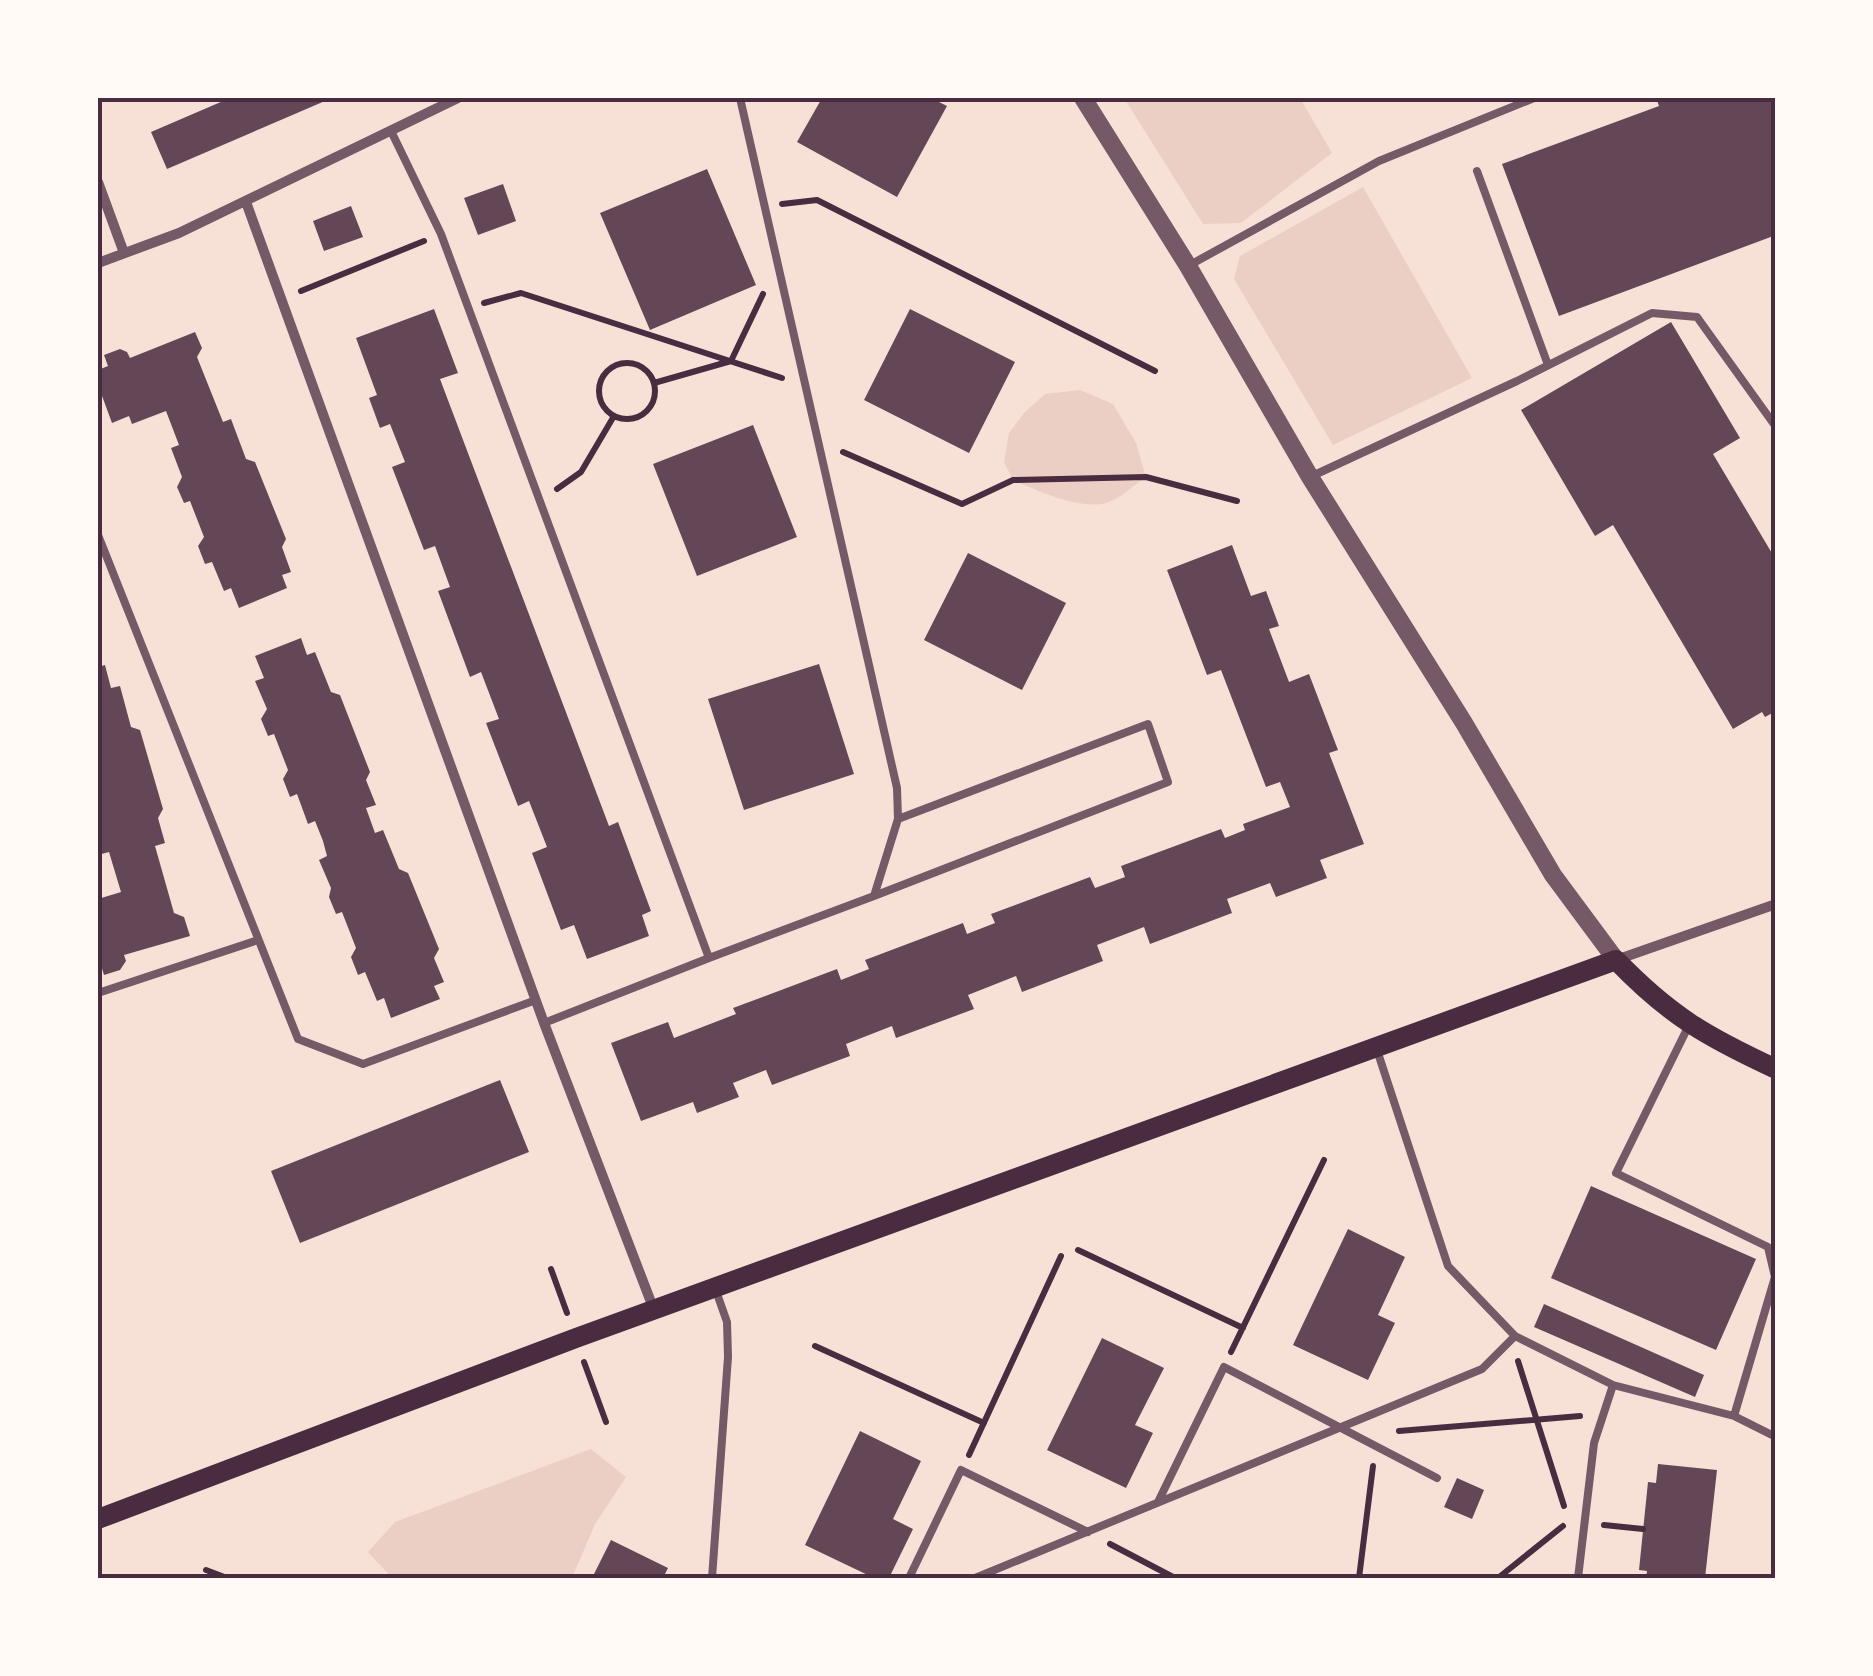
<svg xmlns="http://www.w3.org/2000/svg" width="1873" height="1676" viewBox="0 0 1873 1676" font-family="'Work Sans',sans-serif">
<rect width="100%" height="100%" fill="#f7e1d7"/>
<!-- green -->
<path fill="#ebcfc5" d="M1124 98H1300L1332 153 1241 223 1203 224Z
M1363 187 1472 378 1333 445 1234 279 1240 256Z
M1080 390 1113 404 1136 443 1146 477C1135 484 1119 500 1106 503 1078 510 1038 491 1013 480L1004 462 1009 433 1024 413 1045 394Z
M591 1449 626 1477 595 1524 572 1578H392L368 1552 395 1522Z"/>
<!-- building -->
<path fill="#644757" d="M230 98H332L167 169 151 132Z
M822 98H931L947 106 897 197 797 142Z
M1656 98H1776V235L1559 316 1502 164 1659 106Z
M707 169 756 285 650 330 600 213Z
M503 184 516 221 478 235 464 198Z
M351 206 363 237 324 251 313 221Z
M434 309 458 373 440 379 609 826 618 822 651 911 642 915 649 936 587 959 574 925 561 930 532 853 547 847 529 801 518 806 486 723 499 719 481 672 470 677 438 591 450 587 435 546 424 550 392 467 405 462 390 424 380 428 369 398 377 395 356 338Z
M910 309 1015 362 969 453 864 400Z
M1671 322 1740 438 1713 454 1776 560V711L1765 717 1762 712 1733 729 1613 525 1595 536 1521 410Z
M195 332 202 348 197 357 223 422 231 419 246 459 255 462 286 539 282 547 291 572 282 575 287 588 239 608 231 588 224 591 212 562 205 564 198 546 204 537 190 501 184 503 177 487 182 477 171 448 179 445 166 411 132 424 129 416 112 423 98 385V370L108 366 104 355 120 349 127 352 130 358Z
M753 425 797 537 697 576 653 464Z
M1232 545 1251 596 1266 591 1279 626 1269 629 1289 682 1309 674 1338 750 1329 753 1364 844 1320 860 1327 878 1276 897 1270 883 1227 899 1232 913 1150 944 1144 927 1097 945 1103 961 1022 992 1016 976 968 995 974 1009 896 1038 892 1026 846 1044 850 1056 772 1085 766 1070 733 1083 739 1097 697 1113 693 1102 641 1121 611 1043 668 1022 674 1038 736 1014 733 1008 837 969 841 980 869 969 865 960 963 923 967 934 995 923 991 914 1090 877 1095 888 1125 877 1121 866 1221 829 1225 838 1245 830 1243 824 1290 807 1280 782 1266 787 1221 670 1207 675 1167 570Z
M968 553 1066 603 1022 690 924 640Z
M301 638 307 655 315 652 331 692 340 695 370 772 366 780 376 805 366 808 375 833 383 830 399 869 408 873 439 949 434 958 444 982 434 986 440 999 391 1018 384 998 377 1001 365 972 358 975 351 957 356 948 342 912 336 914 329 897 331 888 319 860 327 856 323 841 315 821 308 824 297 794 290 797 283 779 288 770 274 734 268 736 261 719 267 709 255 681 264 678 255 656Z
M819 664 854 774 744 810 708 699Z
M105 665 111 688 120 686 131 727 140 730 163 809 158 818 165 843 155 846 174 913 184 917 190 936 124 955 126 961 120 970 104 975 100 962 98 963V899L121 892 109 852 98 855V667Z
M500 1080 529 1152 300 1243 271 1171Z
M1591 1186 1756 1259 1716 1350 1551 1278Z
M1348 1229 1405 1257 1378 1315 1395 1323 1368 1380 1293 1345Z
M1544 1304 1704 1375 1695 1397 1534 1327Z
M1102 1338 1164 1368 1135 1425 1153 1433 1126 1488 1047 1450Z
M860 1431 921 1461 893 1519 913 1529 889 1578H874L805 1545Z
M1658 1464 1717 1470 1705 1578H1646L1647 1571 1639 1570 1648 1482 1656 1483Z
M1457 1478 1484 1490 1472 1519 1444 1507Z
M611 1540 668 1568 663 1578H592Z"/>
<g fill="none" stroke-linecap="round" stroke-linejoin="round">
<!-- path -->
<path stroke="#4a2c40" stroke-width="6" d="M782 204 817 200 1155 371
M301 291 424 241
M484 303 521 293 782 378
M599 391a28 28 0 1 1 56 0a28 28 0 1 1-56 0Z
M654 383 731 361 763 294
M843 452 962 504 1013 480 1146 477 1237 501
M557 489 581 472 614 416
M1078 1250 1243 1328
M551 1269 567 1313
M815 1346 984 1423
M1231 1352 1324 1160
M1518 1361 1564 1506
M584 1362 606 1422
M1399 1431 1580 1416
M969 1455 1061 1256
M1604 1525 1643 1529
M1110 1544 1175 1578
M206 1570 227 1578
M1359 1578 1373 1466
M1498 1578 1563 1526"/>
<!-- service -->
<path stroke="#755966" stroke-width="8" d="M391 131 441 234 709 958 544 1023
M1477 171 1548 365
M1188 266 1379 161 1534 98
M1310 477 1517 381 1652 313 1697 317 1776 427
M98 535 298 1039 363 1064 536 1000
M874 896 1168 782 1148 724 898 819
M709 958 874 896 898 819 897 788 740 98
M98 993 258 940
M1689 1025 1616 1173 1768 1247 1775 1277 1734 1416
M1377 1050 1448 1266 1515 1336 1613 1385 1594 1443 1578 1578
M1613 1385 1734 1416 1776 1437
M1158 1502 1224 1367 1437 1478
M712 1578 728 1357 727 1322 715 1288
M909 1578 961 1470 1088 1532
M975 1578 1482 1369 1515 1336"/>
<!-- minor -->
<path stroke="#755966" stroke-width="10" d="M98 182 124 253
M246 202 544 1023 654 1310
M98 263 179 233 458 98
M1616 960 1776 904"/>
<!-- tertiary -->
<path stroke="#755966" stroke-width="18" d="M1083 98 1188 266 1310 477 1464 723 1553 875 1616 960"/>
<!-- secondary -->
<path stroke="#4a2c40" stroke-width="20" d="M98 1519 576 1338 1616 960C1670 1016 1707 1037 1776 1069"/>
</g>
<!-- border -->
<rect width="1873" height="1676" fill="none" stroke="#fffaf5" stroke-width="200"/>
<rect x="100" y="100" width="1673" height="1476" fill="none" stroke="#4a2c40" stroke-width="4"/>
</svg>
